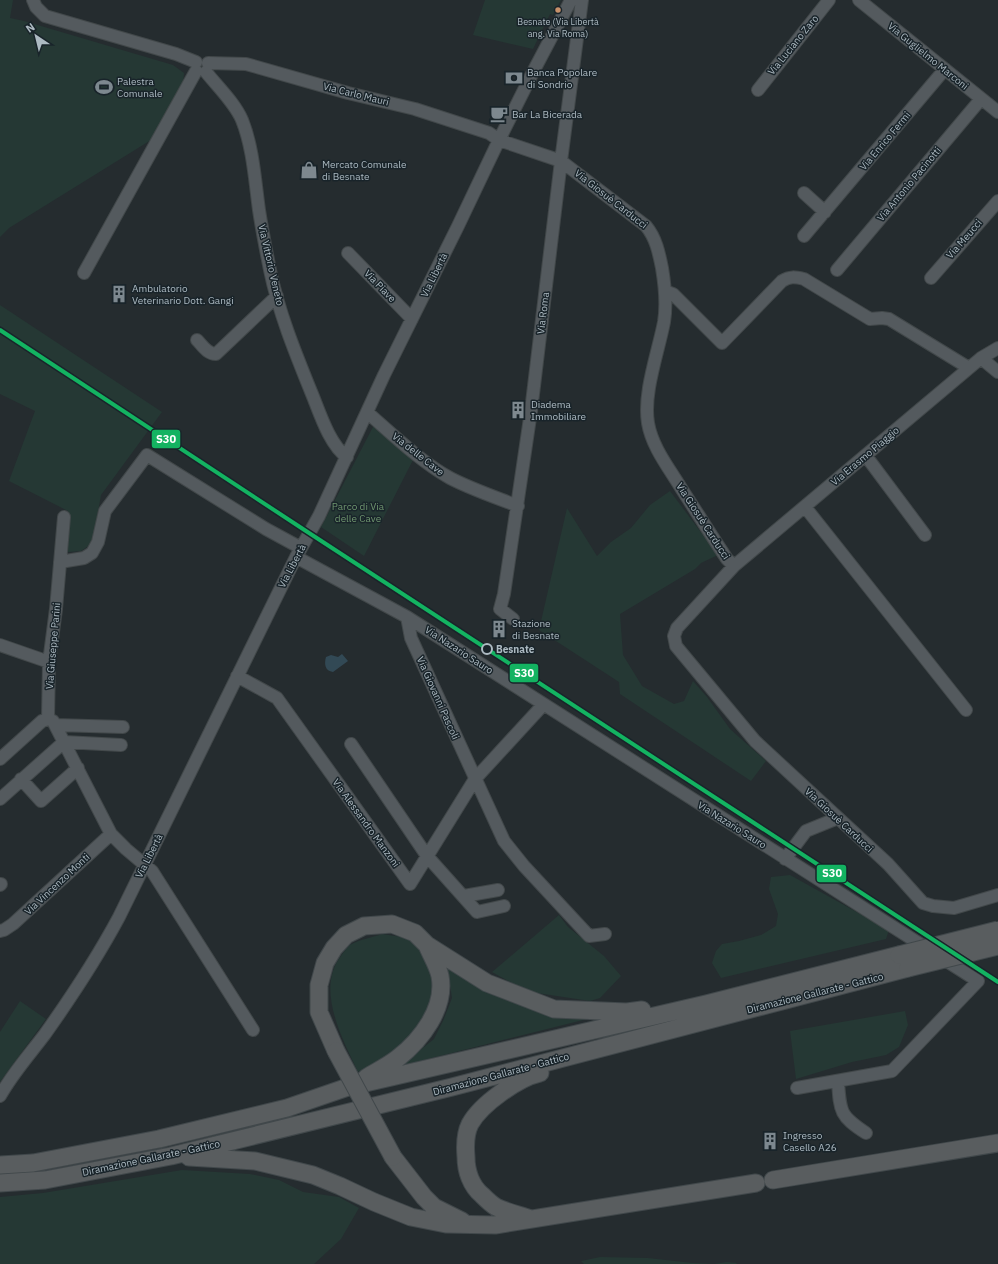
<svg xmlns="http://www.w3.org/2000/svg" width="998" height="1264" viewBox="0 0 998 1264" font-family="'IBM Plex Sans',sans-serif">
<rect width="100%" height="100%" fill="#252c2f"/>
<!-- green -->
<path fill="#253834" d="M0 0H13L10 18 24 21 173 65 184 73 183 84 151 140 9 228 0 237Z
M485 0H561L553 15 550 14 533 49 473 35Z
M0 305 162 412 101 495 93 540 87 547 81 551 68 552V511L9 481 35 411 0 394Z
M374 425 413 460 364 556 321 527Z
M670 491 718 555 701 563 695 569 620 614 623 655 642 686 674 704 684 701 693 681 707 697 730 729 766 761 751 781 620 694 619 682 539 630 567 508 597 556 611 542 631 528 650 505Z
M790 875 889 930 886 939 721 978 712 963 716 951 722 944 739 941 761 935 776 926 778 914 769 889 771 877Z
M559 915 568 927 604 956 621 976 600 998 590 1001 537 993 512 983 492 972Z
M382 934 408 938 420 950 432 973 434 997 424 1021 409 1039 381 1061 358 1072C343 1040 315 989 341 956 343 953 347 947 350 945 358 940 374 937 382 934Z
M448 966 591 1018 400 1066 434 1039 443 1021 452 998 448 972Z
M20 1001 46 1019 0 1082V1032Z
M905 1011 908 1025 899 1047 886 1055 852 1062 796 1079 790 1031Z
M182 1170 250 1174 279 1180 303 1192 339 1197 359 1208 341 1239 314 1264H0V1197L43 1193Z
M600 1257 648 1258 693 1263 714 1264 727 1262 737 1263 736 1264H584L581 1261Z"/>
<!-- water -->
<path fill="#324955" d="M342 654 348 661 333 672C325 671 324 664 326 657L331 655 338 657Z"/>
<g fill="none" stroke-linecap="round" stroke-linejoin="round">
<!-- minor casing -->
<g stroke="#42484a" stroke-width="14">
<path id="minor" d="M33 0 36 7 45 16 176 54 196 62
M859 0 998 112
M208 63 246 64 348 93 415 109 489 133 499 140 561 161 646 226C656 238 659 253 662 268 665 286 667 304 664 322 658 353 643 393 648 423 652 447 669 468 681 488 696 511 711 535 727 559L734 566
M206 72C217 86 235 103 242 120 253 147 255 181 259 210 262 230 266 250 270 270 279 314 297 357 314 399 321 417 331 446 347 457
M758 90 829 0
M804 193 825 212
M804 236 945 69
M348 253 412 319
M837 270 981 99
M84 273 196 71
M931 278 998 201
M665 291 673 294 722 343 782 281C790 276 795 277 804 279L870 319 882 318 889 319 969 368
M197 340C202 345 207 354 216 354L277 296
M998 348 981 358 734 566 677 628 674 636 676 646 755 741 888 864 923 903 933 906 954 908 998 895
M981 358 998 372
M368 413C392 434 421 462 450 478 471 489 495 497 518 506
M866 456 925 535
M805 507 966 710
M64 517 56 609 49 662 48 719 53 721 111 834 126 849 152 871 253 1030
M296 557 407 617 978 981 892 1071 797 1088
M60 562 84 558 92 553 98 542 105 511 147 455 266 529 301 548
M407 617 411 638 504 841 524 866 589 936 605 934
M513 619 500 609 504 594 531 411 561 161 582 0
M0 645 49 662
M237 676 277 698 410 884 475 779 543 705
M55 725 123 727
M351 744 427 856 477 912 504 906
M0 759 42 721 48 719
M21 779 41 801 78 768
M0 799 64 742 121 745
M785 859 806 831 838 818
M0 885 1 884
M464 896 498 890
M0 931 4 930 13 924 111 834
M838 1081C840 1112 840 1116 866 1133
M0 1096C12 1074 30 1054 45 1034 72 996 97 958 119 917L296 557 319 516 384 375 458 226 499 140 533 72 571 0"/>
</g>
<!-- highway casing -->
<g stroke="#41484b" stroke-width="19">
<path id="highway" d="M336 1051 319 1012V985L325 963 334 948 346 935 364 926 392 924 415 933 427 945 487 983 554 1009 627 1012 642 1010
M366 1078C377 1071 388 1066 398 1058 421 1040 446 1008 440 976 438 966 431 955 427 945
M189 1157 255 1161 313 1175 340 1186 374 1202 411 1217 446 1224 495 1225 756 1183
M393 1157 424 1197 434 1207 462 1221
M0 1165 33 1163 159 1139 287 1108 348 1087 706 1004 899 955
M773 1180 998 1143
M0 1183 45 1180 171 1156 452 1087 908 968
M531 1219C520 1215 506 1212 496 1207 491 1204 486 1199 482 1195 471 1186 466 1171 466 1157 465 1146 465 1134 470 1124 481 1104 518 1078 540 1073"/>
</g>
<!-- minor -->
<use href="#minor" stroke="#545a5e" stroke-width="12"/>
<!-- highway -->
<use href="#highway" stroke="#595d5f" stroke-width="17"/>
<!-- highway-bridge casing -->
<g stroke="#41484b" stroke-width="19" stroke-linecap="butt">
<path id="highway-bridge" d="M899 955 998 930
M908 968 998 946
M336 1051 393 1157"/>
</g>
<!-- highway-bridge -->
<use href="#highway-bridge" stroke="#595d5f" stroke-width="17"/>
<!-- rail-1 casing -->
<g stroke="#19242a" stroke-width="7">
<path id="rail-1" d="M0 330 306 531 998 982"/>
</g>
<!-- rail-1 -->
<use href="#rail-1" stroke="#13b361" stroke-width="4"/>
</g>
<!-- icons -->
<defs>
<g id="bank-bare" transform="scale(1.38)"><path d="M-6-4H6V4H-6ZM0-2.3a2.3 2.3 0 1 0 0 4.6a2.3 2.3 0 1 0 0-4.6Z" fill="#7d888f" stroke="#19242a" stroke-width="2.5" paint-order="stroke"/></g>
<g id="stadium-bare" transform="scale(1.38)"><path d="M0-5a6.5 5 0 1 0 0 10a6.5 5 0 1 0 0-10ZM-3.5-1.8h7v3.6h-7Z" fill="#7d888f" stroke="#19242a" stroke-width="2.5" paint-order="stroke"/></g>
<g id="cafe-bare" transform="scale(1.38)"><path d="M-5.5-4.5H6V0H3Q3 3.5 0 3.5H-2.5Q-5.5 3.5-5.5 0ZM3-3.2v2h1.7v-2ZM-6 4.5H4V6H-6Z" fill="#7d888f" stroke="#19242a" stroke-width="2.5" paint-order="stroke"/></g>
<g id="shop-bare" transform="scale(1.38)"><path d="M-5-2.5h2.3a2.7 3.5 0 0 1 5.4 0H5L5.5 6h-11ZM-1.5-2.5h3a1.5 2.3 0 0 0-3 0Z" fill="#7d888f" stroke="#19242a" stroke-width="2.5" paint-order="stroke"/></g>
<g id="building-bare" transform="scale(1.38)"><path d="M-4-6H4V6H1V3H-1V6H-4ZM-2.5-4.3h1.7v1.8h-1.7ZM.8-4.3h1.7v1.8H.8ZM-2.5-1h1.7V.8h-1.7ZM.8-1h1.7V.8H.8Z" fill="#7d888f" stroke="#19242a" stroke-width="2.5" paint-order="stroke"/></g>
</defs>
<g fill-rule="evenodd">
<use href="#bank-bare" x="514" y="78"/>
<use href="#stadium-bare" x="104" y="87"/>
<use href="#cafe-bare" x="499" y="114"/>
<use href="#shop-bare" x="309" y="170"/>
<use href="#building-bare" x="119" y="294"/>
<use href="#building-bare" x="518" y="410"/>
<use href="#building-bare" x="499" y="629"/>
<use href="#building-bare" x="770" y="1141"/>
</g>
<!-- markers -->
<circle fill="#c7916a" stroke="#19242a" stroke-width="1.5" cx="558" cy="10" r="3.5"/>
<circle fill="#19242a" stroke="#adbac2" stroke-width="2" cx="487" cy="649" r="5"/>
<g text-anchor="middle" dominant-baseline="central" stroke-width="3" stroke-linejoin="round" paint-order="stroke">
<!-- bus labels -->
<g font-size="9" fill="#adbac2" stroke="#19242a">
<text x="558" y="21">Besnate (Via Libertà<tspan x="558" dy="12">ang. Via Roma)</tspan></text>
</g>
<!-- street labels -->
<g font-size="10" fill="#adbac2" stroke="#19242a">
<text transform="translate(793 45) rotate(-51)">Via Luciano Zaro</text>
<text transform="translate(928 56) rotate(39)">Via Guglielmo Marconi</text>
<text transform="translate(356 94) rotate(14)">Via Carlo Mauri</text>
<text transform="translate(885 141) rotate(-50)">Via Enrico Fermi</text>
<text transform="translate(909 184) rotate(-50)">Via Antonio Pacinotti</text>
<text transform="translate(611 199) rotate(38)">Via Giosuè Carducci</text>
<text transform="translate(964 239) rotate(-49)">Via Meucci</text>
<text transform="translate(271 265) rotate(77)">Via Vittorio Veneto</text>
<text transform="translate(434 275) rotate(-64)">Via Libertà</text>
<text transform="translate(380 286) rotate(46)">Via Piave</text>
<text transform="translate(543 313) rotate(-83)">Via Roma</text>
<text transform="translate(418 454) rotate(38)">Via delle Cave</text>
<text transform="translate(865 456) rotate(-40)">Via Erasmo Piaggio</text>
<text transform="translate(703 521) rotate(57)">Via Giosuè Carducci</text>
<text transform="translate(292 566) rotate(-62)">Via Libertà</text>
<text transform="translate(53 646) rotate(-85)">Via Giuseppe Parini</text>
<text transform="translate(459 650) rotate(33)">Via Nazario Sauro</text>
<text transform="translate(438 698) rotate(66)">Via Giovanni Pascoli</text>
<text transform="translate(839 820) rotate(43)">Via Giosuè Carducci</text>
<text transform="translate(366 823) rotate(54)">Via Alessandro Manzoni</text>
<text transform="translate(732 825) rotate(32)">Via Nazario Sauro</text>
<text transform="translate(149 856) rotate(-63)">Via Libertà</text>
<text transform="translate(57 884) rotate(-43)">Via Vincenzo Monti</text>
<text transform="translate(815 993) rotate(-14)">Diramazione Gallarate - Gattico</text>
<text transform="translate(501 1074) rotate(-15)">Diramazione Gallarate - Gattico</text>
<text transform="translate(151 1158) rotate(-12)">Diramazione Gallarate - Gattico</text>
</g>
<!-- poi labels -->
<g font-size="10" fill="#adbac2" stroke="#19242a" text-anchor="start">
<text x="527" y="72">Banca Popolare<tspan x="527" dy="12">di Sondrio</tspan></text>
<text x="117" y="81">Palestra<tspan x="117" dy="12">Comunale</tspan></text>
<text x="512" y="114">Bar La Bicerada</text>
<text x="322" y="164">Mercato Comunale<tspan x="322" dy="12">di Besnate</tspan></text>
<text x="132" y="288">Ambulatorio<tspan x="132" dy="12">Veterinario Dott. Gangi</tspan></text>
<text x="531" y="404">Diadema<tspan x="531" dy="12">Immobiliare</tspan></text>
<text x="512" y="623">Stazione<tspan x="512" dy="12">di Besnate</tspan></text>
<text x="783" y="1135">Ingresso<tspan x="783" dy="12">Casello A26</tspan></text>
</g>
<!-- park labels -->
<g font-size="10" fill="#6f966f" stroke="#19242a">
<text x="358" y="506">Parco di Via<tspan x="358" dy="12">delle Cave</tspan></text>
</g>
<!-- stop labels -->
<g font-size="10" font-weight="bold" fill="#adbac2" stroke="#19242a" text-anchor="start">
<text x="496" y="649">Besnate</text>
</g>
</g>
<g stroke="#19242a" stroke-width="1.5">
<rect x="151" y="429" width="30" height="20" rx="4" fill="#13b361"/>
<rect x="509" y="663" width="30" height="20" rx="4" fill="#13b361"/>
<rect x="816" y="864" width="31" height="19" rx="4" fill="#13b361"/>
</g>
<g font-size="11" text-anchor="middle" font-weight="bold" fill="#fff">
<text x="166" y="443">S30</text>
<text x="524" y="677">S30</text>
<text x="832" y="877">S30</text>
</g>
<!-- north arrow -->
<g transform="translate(36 36) rotate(325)" stroke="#19242a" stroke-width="3" paint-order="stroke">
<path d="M0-3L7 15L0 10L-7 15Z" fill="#adbac2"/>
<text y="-6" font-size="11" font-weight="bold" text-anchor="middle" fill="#adbac2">N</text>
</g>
</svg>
